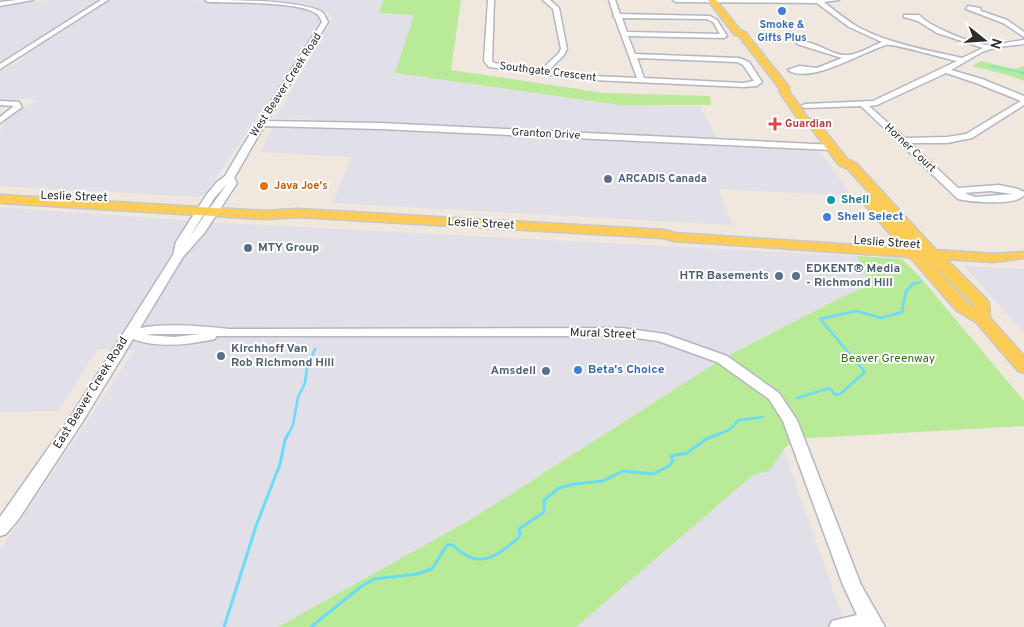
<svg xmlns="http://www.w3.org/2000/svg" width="1024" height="627" viewBox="0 0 1024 627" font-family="Overpass,sans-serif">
<rect width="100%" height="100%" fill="#f0e7df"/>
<!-- industrial -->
<path fill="#e1e0e8" d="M51 0H187L277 3 307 9 318 14 323 21 205 194 197 197 0 186V131L7 119 23 107 35 102 34 99 30 98 0 101V71L25 58 11 57 0 63V7Z
M243 0H384L379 13 415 15 395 73 620 105 700 106 721 146 820 152 852 196 718 189 733 225 333 203 351 157 260 152 273 127 437 133 441 125 275 118 333 18 325 11 306 4Z
M0 207 223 223 857 256 870 285 840 298 722 359 475 517 278 627H0V550L135 350 98 349 58 411 0 412Z
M964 266 1024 269V333Z
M783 448 846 627H576Z"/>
<!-- green -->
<path fill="#b8ea97" d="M384 0H461L451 70 604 93 710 96 711 105H620L395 73 414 15 379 13Z
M981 61 1015 69 1024 66V81L1008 75 972 66Z
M857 256 902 259 920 277 1024 401V426L794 439 783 450 769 471 753 475 576 627H278L475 517 722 359 840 298 870 285Z"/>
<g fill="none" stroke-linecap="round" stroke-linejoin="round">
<!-- stream-far3 -->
<path stroke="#6adbf9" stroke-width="1" d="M990 66 1024 73"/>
<!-- stream-far2 -->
<path stroke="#6adbf9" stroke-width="2" d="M1019 72 1024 73
M912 284 921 282"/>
<!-- stream-far1 -->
<path stroke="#6adbf9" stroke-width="2.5" d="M797 398 829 388 836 395 840 394 865 372 820 319 856 311 881 318 902 312 906 291 914 283
M288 435 293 425 298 397 305 383 307 367 315 349
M716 435 729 430 739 420 763 417"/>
<!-- stream -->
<path stroke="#6adbf9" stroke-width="3" d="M224 627 256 526 280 464 285 440 288 434
M311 627 359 588 374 579 417 574 432 569 447 545H453C477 571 498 557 520 536L519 529 544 512V500L559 488 574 484 603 481 623 471 653 474 669 466 673 461 671 456 687 453 706 439 719 434"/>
<!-- minor casing -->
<g stroke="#b3b6c2" stroke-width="3">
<path id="minor" d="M17 0H33L0 6V2Z
M101 0H108L0 69V64Z
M205 0C233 0 300 0 322 12 325 14 326 19 328 22L267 121 380 123 835 145V149L832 150 380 129 264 126 234 178 237 183 205 232 183 257 140 328C169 323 200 326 229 329L622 328 665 334 727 356 779 393 797 420 861 585 885 627H829L832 621 857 615 843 585 783 421 769 399 717 362 658 341 622 336H216L215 339 210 340C185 345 157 348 133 339L83 421 18 520 6 534 0 536V517L73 413 173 255 176 242 207 194 217 182 225 176 242 147 322 22C321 20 320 17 318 15 304 1 230 3 208 2ZM227 184 188 239 215 197ZM152 334H200L174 337 146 335Z
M488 0H494L492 61 494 63 542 69 559 53 561 49 553 9 543 0H550L559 8 567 49 564 55 549 70 593 76 637 78 615 18 613 16 614 15 609 0H615L620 14 710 16 717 20 727 36 724 38 628 36 635 54 739 58 749 62 762 82 757 86 743 87 593 80 489 67 484 61ZM622 18 707 19 713 22 720 34 627 32ZM637 58 737 62 743 65 754 81 743 83 644 78Z
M673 0H839L824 2C835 11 846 20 858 27 890 44 927 50 962 58L983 48 937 33 918 21 904 17V15H919C928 26 976 46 989 45 999 45 1014 41 1024 40V44L997 47 982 52 951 70 982 79 1024 96V105L972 138 947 143H910L958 188 999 185 1018 189 1024 192V195C1017 206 971 202 958 199L861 106 805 108 801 106 805 104 873 101 957 61C946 59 892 43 886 45 862 52 810 85 788 70L799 66 817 68 842 58 797 44V42C815 39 832 57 849 55 859 54 872 46 882 42L849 27 817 3 676 2ZM946 73 976 83 1021 101 966 134 947 137 905 138 869 106 877 105ZM990 191 1013 194 975 197 964 193Z
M968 6 980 8 981 11 1007 20 1024 32V37L1003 23 966 9Z
M0 101 19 102 22 107 0 123V117L14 106 0 105Z"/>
</g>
<!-- major casing -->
<g stroke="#c8c8c8" stroke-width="3">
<path id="major" d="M708 0H716L740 30 745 32 789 87V91L808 118 817 121 847 159 856 163 936 250 994 254 1024 252V258L994 262 946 259 987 300 989 303 990 318 1024 356V373L1018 371 976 322 956 310 910 257 674 241 663 238 298 217 266 219 0 203V195L266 211 298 209 664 230 675 233 902 248 862 201 869 197 874 198 919 249 848 169 839 165 809 125 800 122 779 91 780 89 739 36 734 34ZM927 258 973 304V307L968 304Z"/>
</g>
<!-- minor -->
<use href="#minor" fill="#fff" fill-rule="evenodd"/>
<!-- major -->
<use href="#major" fill="#fdcc57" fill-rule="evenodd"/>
</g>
<!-- markers -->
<g fill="#3f7fe0" stroke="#fff" stroke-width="2">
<circle cx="782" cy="11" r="5"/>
<circle cx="827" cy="217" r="5"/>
<circle cx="578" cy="370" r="5"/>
</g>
<path fill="#e0444e" stroke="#fff" stroke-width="2" d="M772.5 116.5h5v5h5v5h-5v5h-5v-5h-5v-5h5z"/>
<g fill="#5c6f8a" stroke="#fff" stroke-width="2">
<circle cx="608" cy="179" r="5"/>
<circle cx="248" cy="248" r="5"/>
<circle cx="779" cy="276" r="5"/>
<circle cx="796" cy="276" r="5"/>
<circle cx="221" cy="356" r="5"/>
<circle cx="546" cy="371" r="5"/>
</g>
<circle fill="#e8710a" stroke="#fff" stroke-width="2" cx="264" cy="186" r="5"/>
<circle fill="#0f9aa8" stroke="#fff" stroke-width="2" cx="831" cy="200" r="5"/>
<g text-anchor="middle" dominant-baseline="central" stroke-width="4" stroke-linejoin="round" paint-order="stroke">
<!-- far-shop labels -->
<g font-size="11" font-weight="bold" fill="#366cbe" stroke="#fff">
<text x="782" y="25">Smoke &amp;<tspan x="782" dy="13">Gifts Plus</tspan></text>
</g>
<!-- far-street labels -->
<g font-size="11" fill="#2d2d2d" stroke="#fff">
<text transform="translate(548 72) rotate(7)">Southgate Crescent</text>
<text transform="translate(286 85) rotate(-57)">West Beaver Creek Road</text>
<text transform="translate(546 134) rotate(3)">Granton Drive</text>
<text transform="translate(910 148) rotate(43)">Horner Court</text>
</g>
<!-- far-health labels -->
<g font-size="11" font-weight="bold" fill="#be3a42" stroke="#fff" text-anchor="start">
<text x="785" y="124">Guardian</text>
</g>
<!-- far-service labels -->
<g font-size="11" font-weight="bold" fill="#4e5e75" stroke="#fff" text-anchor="start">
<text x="618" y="179">ARCADIS Canada</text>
</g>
<!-- far-food labels -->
<g font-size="11" font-weight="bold" fill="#c56008" stroke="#fff" text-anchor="start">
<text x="274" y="186">Java Joe's</text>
</g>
<!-- street labels -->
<g font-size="12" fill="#2d2d2d" stroke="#fff">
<text transform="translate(74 197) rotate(2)">Leslie Street</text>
<text transform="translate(481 224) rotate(3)">Leslie Street</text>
<text transform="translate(887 243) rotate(4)">Leslie Street</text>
<text transform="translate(603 334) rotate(2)">Mural Street</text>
<text transform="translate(91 393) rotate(-58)">East Beaver Creek Road</text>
</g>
<!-- culture labels -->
<g font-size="12" font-weight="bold" fill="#0d838f" stroke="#fff" text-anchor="start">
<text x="841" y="200">Shell</text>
</g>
<!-- shop labels -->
<g font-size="12" font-weight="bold" fill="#366cbe" stroke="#fff" text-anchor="start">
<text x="837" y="217">Shell Select</text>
<text x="588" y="370">Beta's Choice</text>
</g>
<!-- service labels -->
<g font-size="12" font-weight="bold" fill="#4e5e75" stroke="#fff" text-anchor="start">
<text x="258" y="248">MTY Group</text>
<text x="806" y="269">EDKENT® Media<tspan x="806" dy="14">- Richmond Hill</tspan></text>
<text x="769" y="276" text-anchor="end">HTR Basements</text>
<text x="231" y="349">Kirchhoff Van<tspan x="231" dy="14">Rob Richmond Hill</tspan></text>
<text x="536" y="371" text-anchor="end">Amsdell</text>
</g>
<!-- park labels -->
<g font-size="12" fill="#2e7315" stroke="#fff">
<text x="888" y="359">Beaver Greenway</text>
</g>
</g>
<!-- north arrow -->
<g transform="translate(984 40) rotate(107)" stroke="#ffffff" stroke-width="4" paint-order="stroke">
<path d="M0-4L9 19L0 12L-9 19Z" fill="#2d2d2d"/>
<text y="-8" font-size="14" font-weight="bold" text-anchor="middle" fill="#2d2d2d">N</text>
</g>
</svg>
